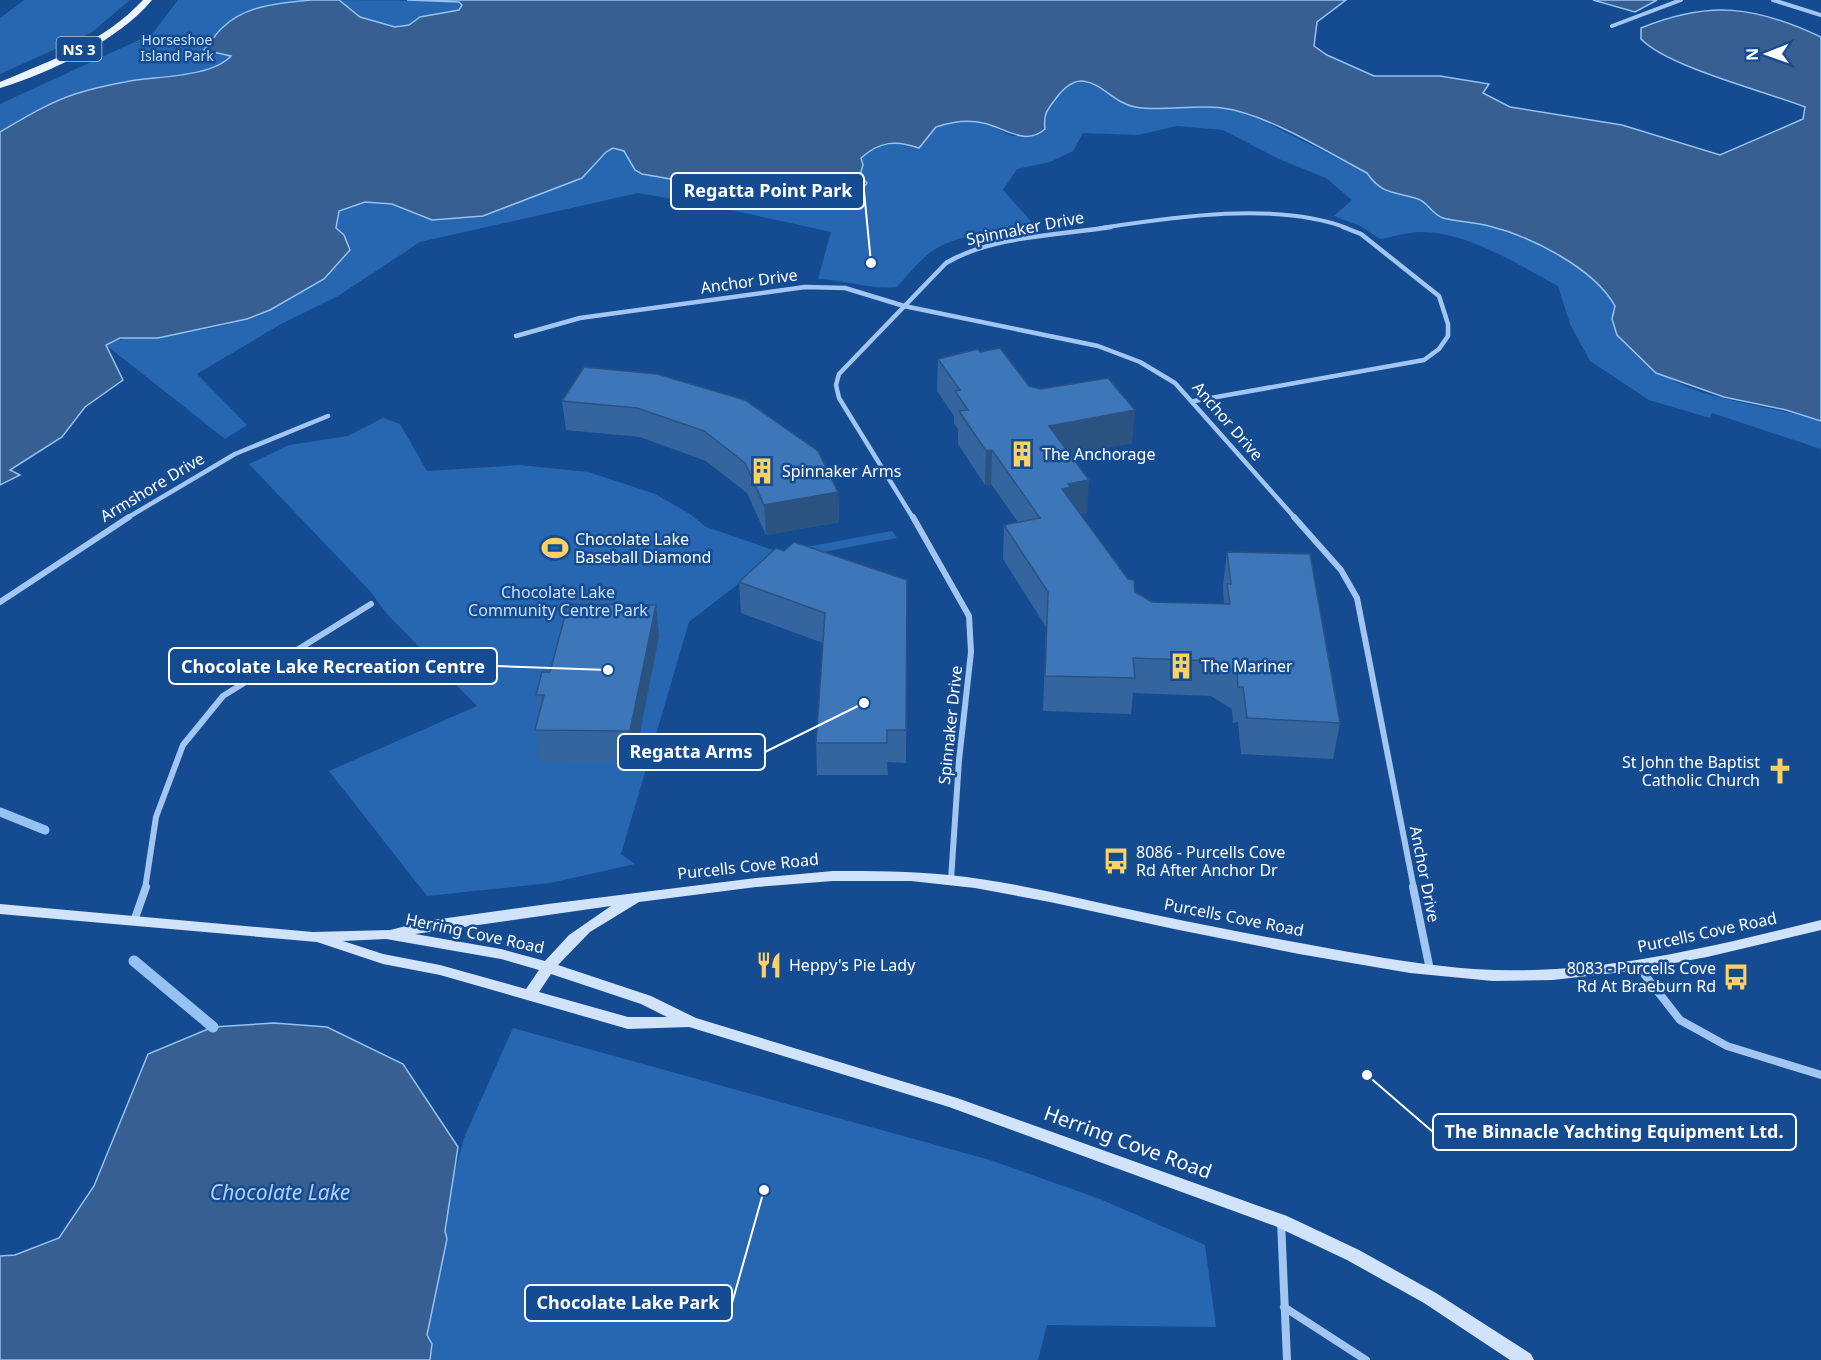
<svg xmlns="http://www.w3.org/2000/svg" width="1821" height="1360" viewBox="0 0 1821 1360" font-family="'Noto Sans',sans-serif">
<rect width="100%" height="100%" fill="#154c91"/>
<!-- green -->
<path fill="#2766b0" d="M24 0H130L91 33 0 74V18Z
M178 0H311C258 6 241 8 205 50L232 56C206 78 157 76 125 82 108 85 91 89 75 94 48 103 24 118 0 132V104L152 34Z
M339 0 456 1 462 5 459 10 420 17 409 25 395 27 360 17Z
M1083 81 1098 86 1133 107 1221 108 1247 113 1367 173C1379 192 1399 192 1418 199 1428 203 1434 215 1444 218 1458 223 1475 222 1489 226 1531 236 1594 268 1615 306L1612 319C1625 332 1661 374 1674 381 1718 403 1774 406 1821 421V449L1712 413 1710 418 1649 400 1590 361 1570 324 1558 286C1519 265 1466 231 1421 232 1407 232 1393 237 1380 239L1360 226 1334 216 1352 200 1326 178 1279 159 1223 130 1177 126 1138 135 1083 133 1073 151 1050 162 1017 169 1003 190 1036 227C1003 232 962 232 934 250 920 259 908 275 897 287 871 290 845 280 818 279L831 232 713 206 638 193 420 242 338 296 281 324 197 374 247 425 225 439 106 345C128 334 152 339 176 334 207 329 241 324 269 310 299 296 324 271 350 250L344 235 336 228 339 211 365 202 392 204 432 220 483 216 582 178 606 152 613 148 624 151 635 170 642 174 757 195 860 175 863 165 861 158C880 142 899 141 923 145 932 120 965 117 988 124 996 127 1005 134 1013 136 1022 137 1036 131 1045 129V111L1066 86Z
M383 418 400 424 427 471 520 465 588 472 655 494 690 514 706 527 779 552 892 531 897 538 765 563 689 622 621 854 635 864 550 883 427 896 329 771 477 706 387 614 370 591 249 464 289 445 348 436Z
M513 1028 990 1160 1100 1199 1205 1245 1216 1327 1047 1325 1038 1360H430L432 1344 427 1335 447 1239 445 1231 452 1181 464 1138Z"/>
<!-- water -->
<path fill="#375f92" stroke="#95c1f3" stroke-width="1.5" d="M311 0H339L360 17 395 27 409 25 420 17 459 10 462 5 459 2 407 0H1346L1317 22 1314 46 1327 55 1374 76H1440L1489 84 1483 93 1510 107 1622 125 1720 155 1803 119 1805 107C1764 91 1668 67 1641 39V28C1710 0 1755 6 1821 37V421L1786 410 1724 397 1656 373 1617 335 1612 319 1615 306C1594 268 1530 236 1489 226 1474 222 1458 222 1443 218 1432 215 1428 202 1418 199 1394 191 1382 195 1367 173 1327 152 1265 113 1222 108 1193 104 1164 112 1135 107 1106 102 1087 58 1057 97 1048 109 1043 113 1045 129 1025 147 1004 127 983 123 967 119 951 122 936 127L919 148C896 140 880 141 861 158L863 165 860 175 867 183 859 194 819 204H782L739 191 642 174 635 170 624 151 613 148 606 152 582 178 483 216 432 220 392 204 365 202 339 211 336 228 344 235 350 250 324 279 270 310 247 319 158 338H120L106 345 123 380 85 407 62 437 10 470 20 475 0 485V132C24 118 48 103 75 94 91 89 108 85 125 82 153 76 211 78 231 56L204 50C211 43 215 34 222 28 245 5 280 3 311 0Z
M1593 0H1657L1635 12Z
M274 1023 327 1027 403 1064 458 1147 445 1231 447 1239 427 1335 432 1344 430 1360H0V1256L15 1255 59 1238 94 1186 148 1054 213 1027Z"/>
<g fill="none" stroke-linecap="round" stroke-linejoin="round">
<!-- stream-far1 -->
<path stroke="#95c1f3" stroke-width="9" d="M0 812 45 830"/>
<!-- stream -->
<path stroke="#95c1f3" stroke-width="11" d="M134 961 213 1027"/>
<!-- street-far3 -->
<path stroke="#a2c6f1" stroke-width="4" d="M1773 0 1821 15
M1612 26 1681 0
M1101 228C1173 217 1277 201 1347 228"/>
<!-- street-far2 -->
<path stroke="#a2c6f1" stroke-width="4.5" d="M516 336 580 318 805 287 845 288 904 306 1098 346 1140 362 1175 383 1295 518
M1194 401 1424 360 1439 349 1448 336V324L1439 296 1361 234 1343 227
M127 518 235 454 328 416
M913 518 839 398 836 385 839 374 946 263C991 236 1059 235 1111 227"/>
<!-- street-far1 -->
<path stroke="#a2c6f1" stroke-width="6" d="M913 517 969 616 971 652 959 760 951 880
M1294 517 1341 570 1357 598 1414 889
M0 602 129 517
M145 889 156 817 183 745 223 696 371 604"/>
<!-- street -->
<path stroke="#a2c6f1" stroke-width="8" d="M1413 887 1430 970
M134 921 146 887
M1637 965 1680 1020 1727 1046 1821 1075
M1281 1221 1287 1360
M1284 1307 1366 1360"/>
<!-- secondary -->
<path fill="#d1e3fb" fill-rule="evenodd" d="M833 871C872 871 910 871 949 875 1017 882 1084 900 1151 914 1217 928 1283 940 1349 952 1390 959 1432 966 1474 969 1591 977 1708 948 1821 920V930L1707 957 1631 971 1553 980 1493 981 1410 973 1299 954 1174 929 1050 902 975 888 911 881H833L756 887 639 902 590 932 558 965 651 996 696 1018 957 1098 1287 1216 1359 1250 1436 1293 1531 1354 1534 1360H1510L1424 1303 1347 1260 1275 1226 949 1107 689 1027 628 1029 440 975 383 964 317 942 0 914V904L313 932 390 930 426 921 548 904 756 878ZM611 906 569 935 545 961 501 949 415 934ZM386 939 501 959 539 970 526 989 440 965 383 954 343 941ZM551 974 641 1004 667 1017H628L539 992Z"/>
<!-- primary -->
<path fill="#ecf4ff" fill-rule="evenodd" d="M143 0H152C119 40 50 73 0 88V82C52 60 104 42 143 0Z"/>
</g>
<!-- wall -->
<path fill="#34659f" d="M980 352 1029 386 1132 443 1070 454 1087 513 1081 514 1135 592 1152 602 1224 604 1223 586 1227 552 1340 723 1333 759 1241 754 1238 722 1233 723 1232 709 1211 696 1133 693 1131 714 1043 711 1046 627 1003 559 1004 525 1018 522 991 484 985 485 958 444V429L954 423V416L937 391 938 359Z
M584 367 838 492 839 522 766 535 747 493 706 461 640 437 566 430 562 401Z
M784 551 907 580 906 763 887 762 888 775H817L816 743 823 643 741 613 739 582Z
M656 605 659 636 634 763 540 762 535 730 539 714 536 695 550 672Z"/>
<!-- shaded-wall -->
<path fill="#2b5382" d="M1135 410 1132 443 1047 459 1049 426Z
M992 450 991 484 985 485 986 451Z
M1089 480 1087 513 1069 517 1062 489 1068 484Z
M838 492 839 522 766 535 764 505Z
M656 605 659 636 634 763 630 731Z"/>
<!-- building -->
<path fill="#3d76b9" stroke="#2b5382" stroke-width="1.5" d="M1000 348 1029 386 1041 389 1108 378 1135 410 1049 426 1089 480 1068 484 1071 487 1062 489 1128 579 1134 580 1135 592 1152 602 1230 604 1227 584H1231L1227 552 1310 554 1340 723 1247 718 1243 687H1238L1237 673 1216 661 1133 658 1135 678 1045 676 1048 592 1004 525 1040 518 992 450 986 451 959 411 968 410 955 391 960 390 938 359 978 349 980 352Z
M584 367 657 374 745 400 818 451 838 492 764 505 745 463 704 431 637 408 562 401Z
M794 542 907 580 906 730H887V743H816L825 613 739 582 776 548 784 551Z
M568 604 656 605 630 731 535 730 544 695H536L542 672H550Z"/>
<!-- icons -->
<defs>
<g id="building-bare" transform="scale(2.07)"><path d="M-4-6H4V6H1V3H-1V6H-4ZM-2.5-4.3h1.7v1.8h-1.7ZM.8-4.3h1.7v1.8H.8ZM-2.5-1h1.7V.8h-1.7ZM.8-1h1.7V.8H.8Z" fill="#ffd162" stroke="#154c91" stroke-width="2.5" paint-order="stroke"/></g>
<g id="stadium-bare" transform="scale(2.07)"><path d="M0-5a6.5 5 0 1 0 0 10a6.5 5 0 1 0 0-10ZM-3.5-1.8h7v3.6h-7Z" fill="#ffd162" stroke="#154c91" stroke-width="2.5" paint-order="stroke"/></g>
<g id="church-bare" transform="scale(2.07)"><path d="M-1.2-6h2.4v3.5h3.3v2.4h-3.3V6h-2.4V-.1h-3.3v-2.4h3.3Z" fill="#ffd162" stroke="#154c91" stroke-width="2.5" paint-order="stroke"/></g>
<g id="bus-bare" transform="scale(2.07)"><path d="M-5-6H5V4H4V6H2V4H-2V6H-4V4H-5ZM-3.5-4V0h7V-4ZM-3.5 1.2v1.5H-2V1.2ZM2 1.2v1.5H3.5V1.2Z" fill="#ffd162" stroke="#154c91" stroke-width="2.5" paint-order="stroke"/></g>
<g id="restaurant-bare" transform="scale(2.07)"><path d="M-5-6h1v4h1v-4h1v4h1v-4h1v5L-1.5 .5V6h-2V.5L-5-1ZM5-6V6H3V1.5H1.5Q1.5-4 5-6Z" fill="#ffd162" stroke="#154c91" stroke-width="2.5" paint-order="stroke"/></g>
</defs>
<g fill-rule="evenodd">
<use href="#building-bare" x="1022" y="454"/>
<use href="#building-bare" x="762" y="471"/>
<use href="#stadium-bare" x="555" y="548"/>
<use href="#building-bare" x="1181" y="666"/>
<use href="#church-bare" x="1780" y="771"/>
<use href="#bus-bare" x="1116" y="861"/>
<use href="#restaurant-bare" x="769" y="965"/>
<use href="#bus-bare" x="1736" y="977"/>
</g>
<g text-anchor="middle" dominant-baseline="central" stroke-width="5" stroke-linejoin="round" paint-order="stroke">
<!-- far-park labels -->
<g font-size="14" fill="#c9e0fc" stroke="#154c91">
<text x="177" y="39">Horseshoe<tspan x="177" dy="16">Island Park</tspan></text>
</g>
<!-- shield labels -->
<rect fill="#154c91" stroke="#b9c9de" stroke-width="1.5" x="56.5" y="37" width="45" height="24" rx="4.5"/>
<g font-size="15" font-weight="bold" fill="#fff">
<text x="79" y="49">NS 3</text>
</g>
<!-- street labels -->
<g font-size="16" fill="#fff" stroke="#154c91">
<text transform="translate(1025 228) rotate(-11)">Spinnaker Drive</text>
<text transform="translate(749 281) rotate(-8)">Anchor Drive</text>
<text transform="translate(1228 421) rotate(49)">Anchor Drive</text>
<text transform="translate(152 487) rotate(-31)">Armshore Drive</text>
<text transform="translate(950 725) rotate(-84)">Spinnaker Drive</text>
<text transform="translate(748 866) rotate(-6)">Purcells Cove Road</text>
<text transform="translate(1425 874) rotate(79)">Anchor Drive</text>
<text transform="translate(1234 917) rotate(11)">Purcells Cove Road</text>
<text transform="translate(1707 932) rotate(-12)">Purcells Cove Road</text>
<text transform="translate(475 933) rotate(12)">Herring Cove Road</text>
</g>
<!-- poi labels -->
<g font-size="16" fill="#fff" stroke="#154c91" text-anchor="start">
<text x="1042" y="454">The Anchorage</text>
<text x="782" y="471">Spinnaker Arms</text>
<text x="575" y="539">Chocolate Lake<tspan x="575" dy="18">Baseball Diamond</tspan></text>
<text x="1201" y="666">The Mariner</text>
<text x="1760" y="762" text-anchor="end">St John the Baptist<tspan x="1760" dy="18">Catholic Church</tspan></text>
<text x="1136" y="852">8086 - Purcells Cove<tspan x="1136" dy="18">Rd After Anchor Dr</tspan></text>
<text x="789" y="965">Heppy's Pie Lady</text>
<text x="1716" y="968" text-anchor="end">8083 - Purcells Cove<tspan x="1716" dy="18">Rd At Braeburn Rd</tspan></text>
</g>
<!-- park labels -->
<g font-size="16" fill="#c9e0fc" stroke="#154c91">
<text x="558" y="592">Chocolate Lake<tspan x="558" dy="18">Community Centre Park</tspan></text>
</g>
<!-- near-street labels -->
<g font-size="20" fill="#fff" stroke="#154c91">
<text transform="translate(1128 1142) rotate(20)">Herring Cove Road</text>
</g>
<!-- near-water labels -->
<g font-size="21" font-style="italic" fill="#aed0f8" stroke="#154c91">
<text x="280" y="1192">Chocolate Lake</text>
</g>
</g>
<!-- callouts -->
<path fill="none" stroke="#fff" stroke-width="2" d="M871 263L864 191M608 670L497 666M864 703L765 752M1367 1075L1433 1132M764 1190L732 1303"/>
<g fill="#fff" stroke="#154c91" stroke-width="2">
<circle cx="871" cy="263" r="6"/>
<circle cx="608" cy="670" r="6"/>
<circle cx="864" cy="703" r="6"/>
<circle cx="1367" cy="1075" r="6"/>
<circle cx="764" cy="1190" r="6"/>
</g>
<g fill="#154c91" stroke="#fff" stroke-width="2">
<rect x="671" y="173" width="193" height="36" rx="6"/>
<rect x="169" y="648" width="328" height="36" rx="6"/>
<rect x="618" y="734" width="147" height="36" rx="6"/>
<rect x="1433" y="1114" width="363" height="36" rx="6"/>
<rect x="525" y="1285" width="207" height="36" rx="6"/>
</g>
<g font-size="18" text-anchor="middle" font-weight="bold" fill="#fff">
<text x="768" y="197">Regatta Point Park</text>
<text x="333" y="673">Chocolate Lake Recreation Centre</text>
<text x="691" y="758">Regatta Arms</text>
<text x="1614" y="1138">The Binnacle Yachting Equipment Ltd.</text>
<text x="628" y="1309">Chocolate Lake Park</text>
</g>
<!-- north arrow -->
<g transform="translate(1767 54) rotate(269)" stroke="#154c91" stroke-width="4.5" paint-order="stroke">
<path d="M0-4.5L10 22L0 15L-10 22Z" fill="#ffffff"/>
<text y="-9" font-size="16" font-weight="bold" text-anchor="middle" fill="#ffffff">N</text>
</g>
</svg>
